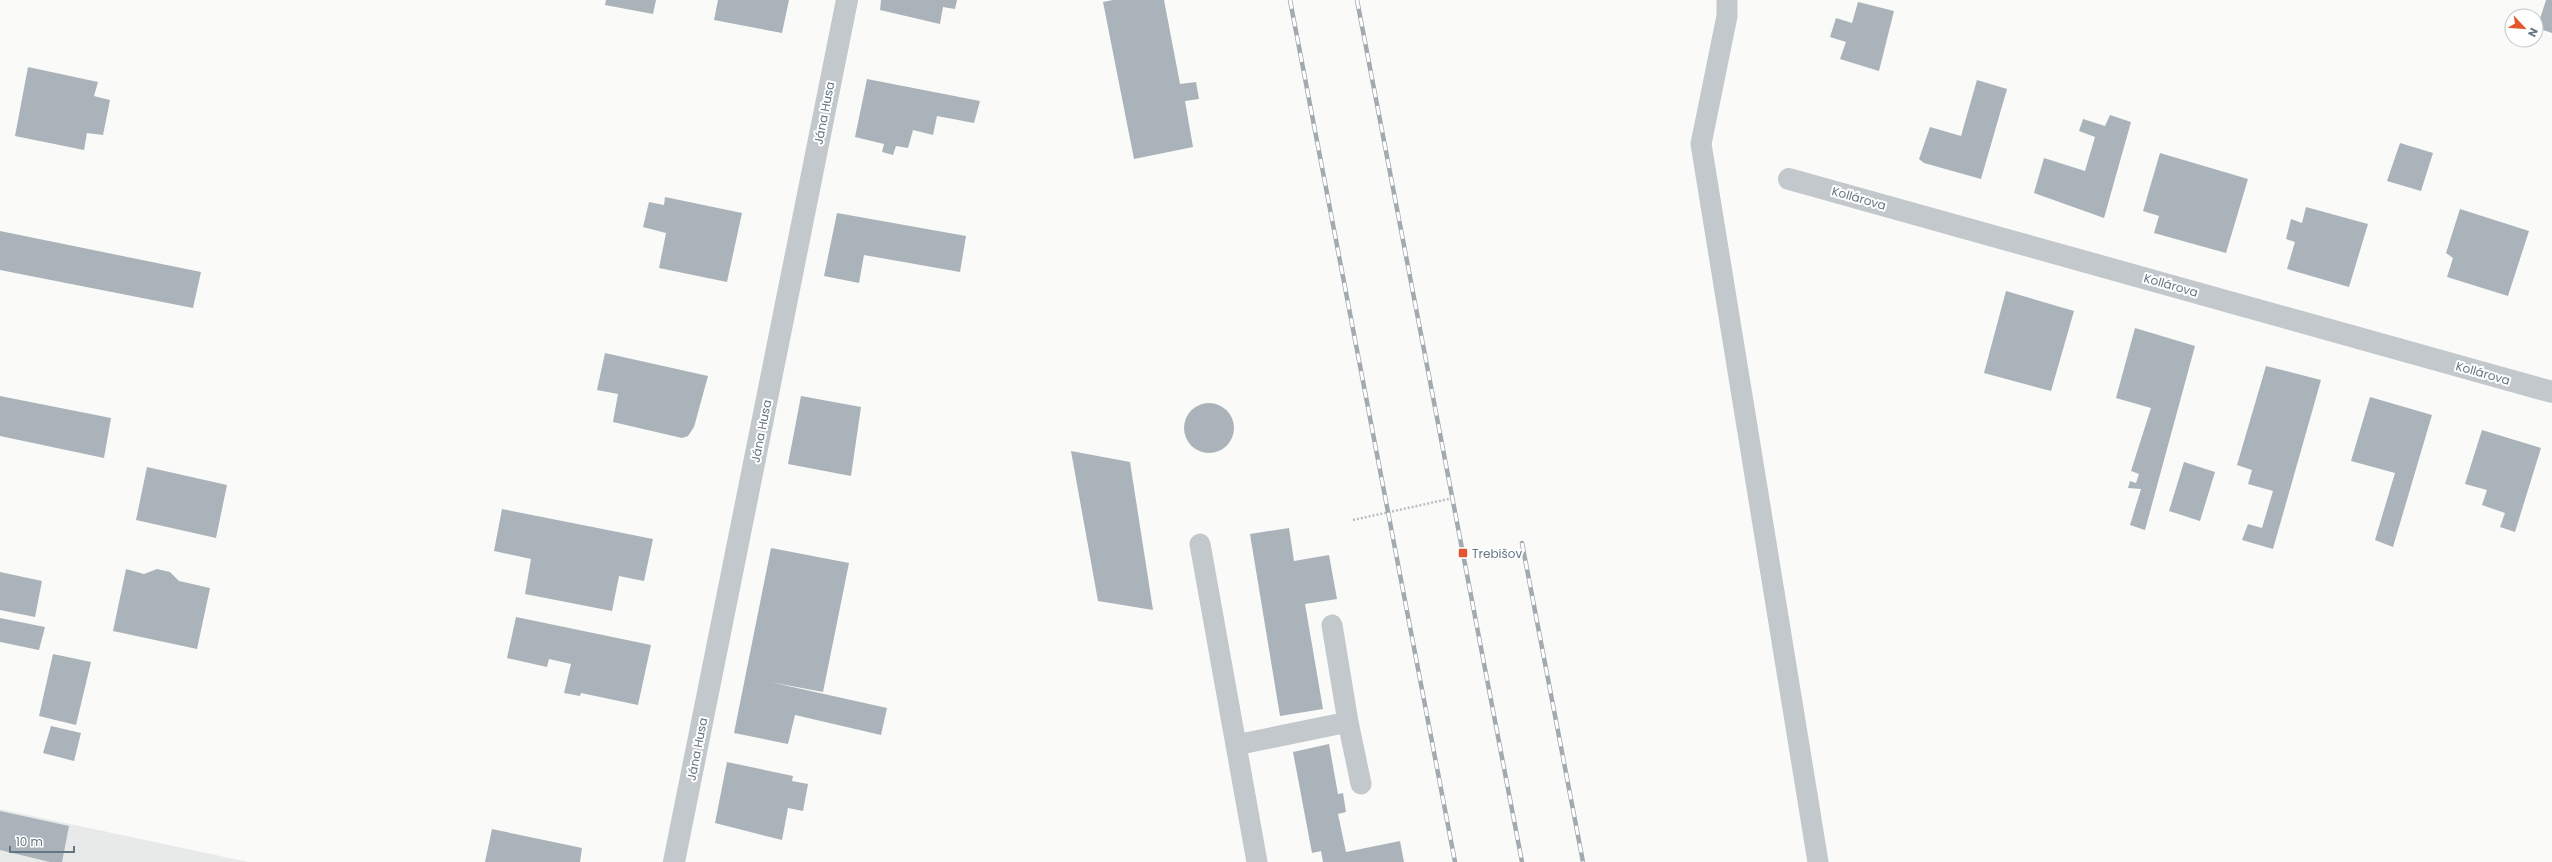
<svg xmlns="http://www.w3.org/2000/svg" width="2552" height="862" viewBox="0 0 2552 862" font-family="Poppins,sans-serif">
<rect width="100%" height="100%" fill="#fafaf8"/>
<!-- built -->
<path fill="#e8e9e9" d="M0 809 248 862H0Z"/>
<!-- building -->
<path fill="#aab3b9" d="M606 0H656L653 14 605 5Z
M718 0H789L782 33 714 20Z
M881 0H957L955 9 943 7 940 24 880 10Z
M1113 0H1164L1180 84 1196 82 1199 99 1185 101 1193 147 1134 159 1103 2Z
M2546 0H2552V33L2537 28Z
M1858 2 1894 11 1879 71 1840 59 1846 42 1830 37 1836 18 1852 23Z
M28 67 98 82 94 96 110 100 103 135 87 133 84 150 15 136Z
M867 79 980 101 974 123 937 116 933 135 913 130 908 148 896 146 893 155 882 152 884 144 855 137Z
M1977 80 2007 89 1981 179 1924 163 1919 159 1930 127 1961 136Z
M2110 115 2131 122 2104 218 2034 193 2044 158 2085 171 2095 137 2079 131 2083 119 2105 126Z
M2400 143 2433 153 2421 191 2387 181Z
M2160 153 2248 179 2226 253 2154 233 2159 216 2143 211Z
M665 197 742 213 727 282 659 268 666 233 643 227 649 202 664 205Z
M2306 207 2368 224 2349 287 2287 269 2295 242 2286 239 2291 219 2302 223Z
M2460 209 2529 231 2508 296 2447 277 2453 258 2446 253Z
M837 213 966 236 960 272 864 255 859 283 824 276Z
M0 231 201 272 193 308 0 270Z
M2006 291 2074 311 2051 391 1984 373Z
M2135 328 2195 346 2145 530 2130 525 2141 489 2128 488 2130 481 2136 483 2139 474 2131 471 2151 408 2116 398Z
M605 353 708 376 694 427 688 436 682 438 613 422 618 394 597 390Z
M2266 366 2321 380 2273 549 2242 540 2248 524 2262 528 2273 491 2248 484 2252 470 2237 465Z
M0 396 111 418 104 458 0 436Z
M801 396 861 407 851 476 788 464Z
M2370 397 2432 415 2393 547 2375 540 2395 473 2351 461Z
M1184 428a25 25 0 1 1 50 0a25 25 0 1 1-50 0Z
M2482 430 2541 448 2515 532 2500 527 2505 513 2482 505 2487 490 2465 484Z
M1071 451 1130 462 1153 610 1098 601Z
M2184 462 2215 472 2200 521 2169 511Z
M147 467 227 485 216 538 136 520Z
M502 509 653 539 644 581 619 576 612 611 525 594 531 559 494 551Z
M1289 528 1294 561 1329 555 1337 599 1305 604 1323 709 1280 716 1250 534Z
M771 548 849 563 823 692 770 682 887 708 881 735 795 715 788 744 734 733Z
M126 569 144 574 157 569 170 572 179 581 210 588 197 649 113 631Z
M0 572 42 581 35 617 0 610Z
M516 617 651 645 638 705 581 693 580 696 564 693 571 664 549 659 547 667 507 658Z
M0 618 45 627 39 650 0 642Z
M53 654 91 662 76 725 39 716Z
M51 726 81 733 74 761 43 753Z
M1329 744 1338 794 1343 793 1346 812 1338 814 1346 852 1400 841 1404 862H1323L1321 851 1312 853 1293 752Z
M727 762 793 776 792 781 808 784 803 811 788 808 782 840 715 823Z
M0 811 69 826 62 862H50L0 850Z
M492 829 582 848 580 862H485Z"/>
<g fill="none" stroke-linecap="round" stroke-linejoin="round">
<!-- path -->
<path stroke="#bbbfc2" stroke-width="2.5" stroke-dasharray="2 2" stroke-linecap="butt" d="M1353 520 1453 498"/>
<!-- lane -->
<path stroke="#c3c8cc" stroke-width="21" d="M1727 0V16L1701 144 1818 862
M1200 544 1257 862
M1332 625 1348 722 1361 784
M1236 745 1348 722"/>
<!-- street -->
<path stroke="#c3c8cc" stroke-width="22" d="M1789 179 2552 392
M674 862 847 0"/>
<!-- rail casing -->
<g stroke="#a2aab0" stroke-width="4.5">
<path id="rail" d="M1290 0 1455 862
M1357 0 1522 862
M1522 543 1583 862"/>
</g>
<!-- rail -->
<use href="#rail" stroke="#fff" stroke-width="3" stroke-dasharray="9" stroke-linecap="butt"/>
</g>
<!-- markers -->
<rect fill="#e4572e" stroke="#fff" stroke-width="1.5" x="1458" y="548" width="10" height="10" rx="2"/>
<g text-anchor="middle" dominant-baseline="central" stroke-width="4" stroke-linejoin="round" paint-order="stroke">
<!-- street labels -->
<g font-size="12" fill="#657683" stroke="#fff">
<text transform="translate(824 113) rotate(-79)">Jána Husa</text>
<text transform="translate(1859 198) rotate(16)">Kollárova</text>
<text transform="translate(2171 285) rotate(16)">Kollárova</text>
<text transform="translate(2483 373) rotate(16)">Kollárova</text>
<text transform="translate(761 431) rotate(-79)">Jána Husa</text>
<text transform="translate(697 749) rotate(-79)">Jána Husa</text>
</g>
<!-- poi labels -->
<g font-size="12" fill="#657683" stroke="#fff" text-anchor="start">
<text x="1472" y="553">Trebišov</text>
</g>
</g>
<!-- north arrow -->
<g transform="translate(2524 28) rotate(116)"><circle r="19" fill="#ffffff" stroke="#c1c8cd"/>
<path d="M0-3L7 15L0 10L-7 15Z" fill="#e4572e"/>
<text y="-6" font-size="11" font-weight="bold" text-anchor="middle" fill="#657683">N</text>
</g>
<!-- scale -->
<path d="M10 846v6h64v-6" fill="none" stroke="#657683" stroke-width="2"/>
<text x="16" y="846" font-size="12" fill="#657683" stroke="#ffffff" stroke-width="3" paint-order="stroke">10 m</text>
</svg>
